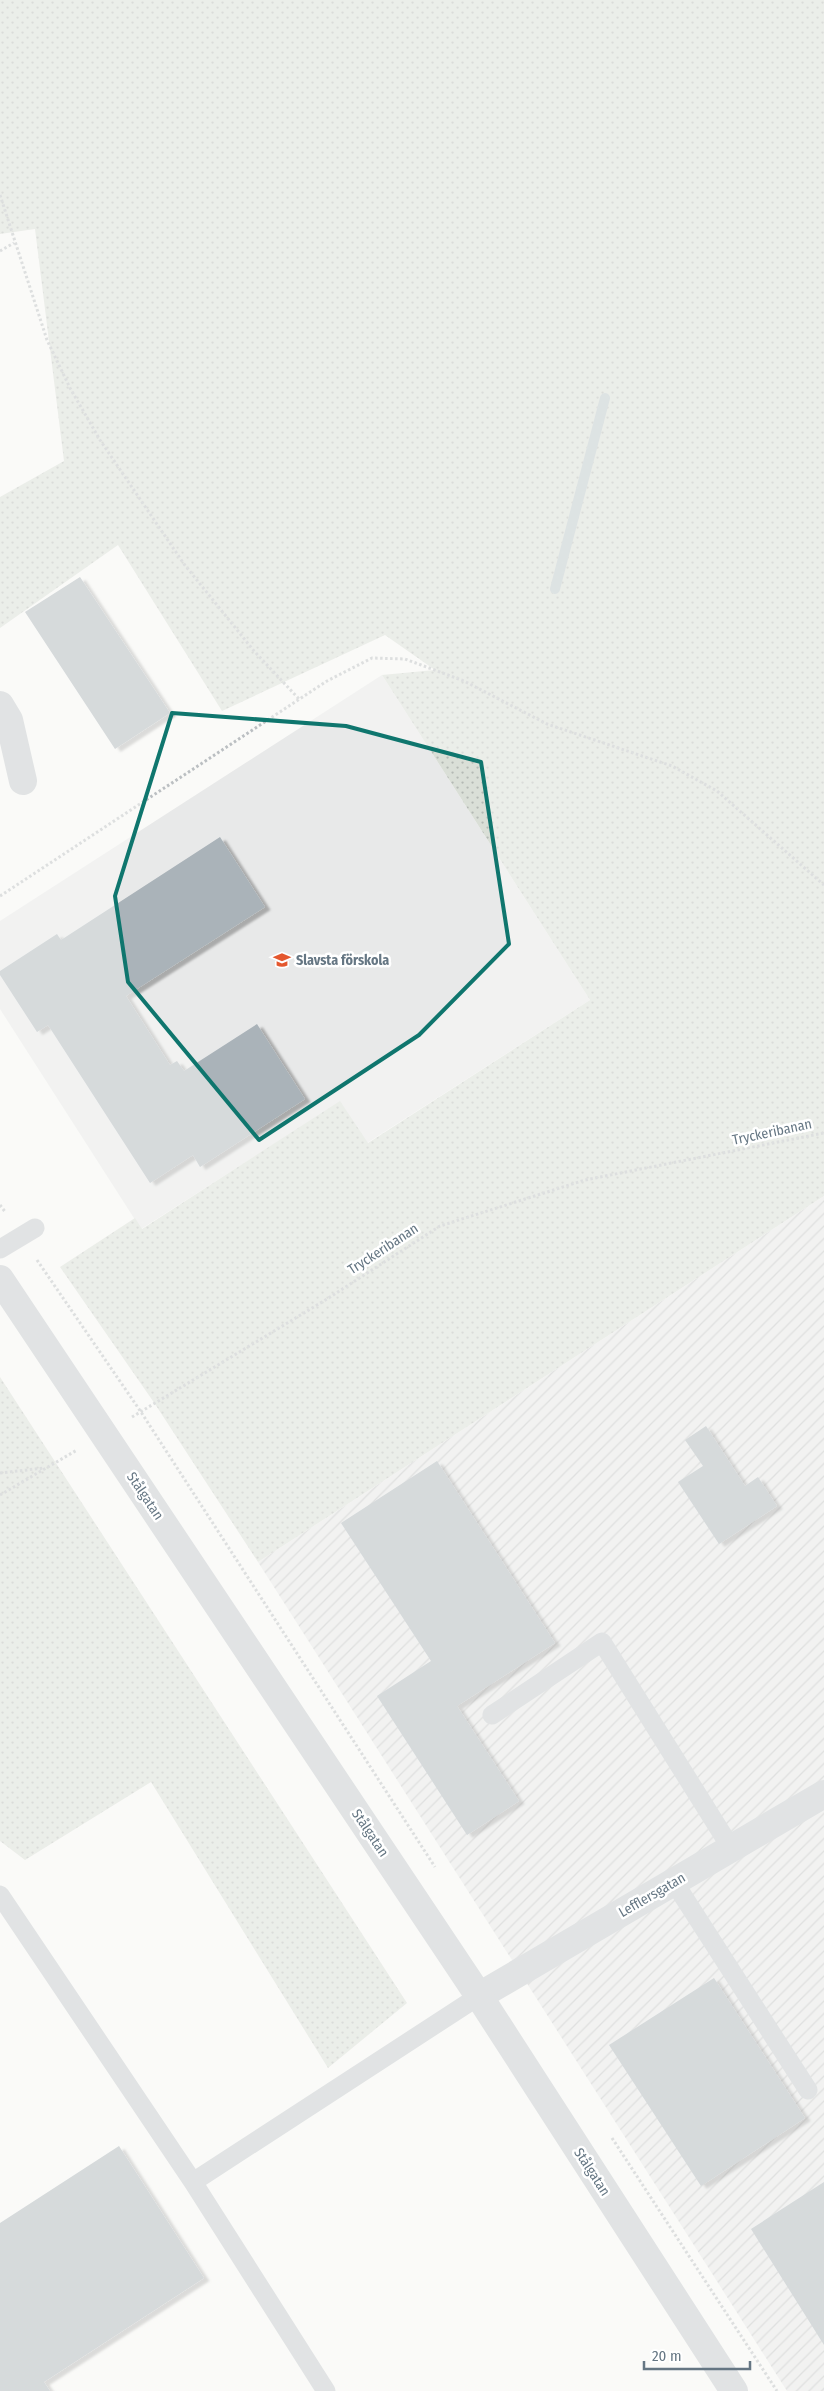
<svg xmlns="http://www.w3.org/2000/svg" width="824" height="2391" viewBox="0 0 824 2391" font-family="'Fira Sans Condensed',sans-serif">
<defs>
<pattern id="industrial-furrows" width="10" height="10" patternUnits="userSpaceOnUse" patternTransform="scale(1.25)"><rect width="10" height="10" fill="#e8e9e9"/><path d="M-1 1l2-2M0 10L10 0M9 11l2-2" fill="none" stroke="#c0c1c2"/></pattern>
<pattern id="grass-dots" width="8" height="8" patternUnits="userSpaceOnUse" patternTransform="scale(1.25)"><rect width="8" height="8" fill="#dadfd7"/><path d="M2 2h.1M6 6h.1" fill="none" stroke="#b4b9b4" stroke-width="1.8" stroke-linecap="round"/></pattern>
<filter id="shadow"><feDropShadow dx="5.5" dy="3" stdDeviation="1" flood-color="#0004"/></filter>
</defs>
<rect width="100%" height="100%" fill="#fafaf8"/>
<!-- built -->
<path fill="#e8e9e9" d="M382 675 590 1000 367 1143 340 1102 141 1229 0 1009V921Z"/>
<!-- industrial -->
<path fill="url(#industrial-furrows)" d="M824 1196V2391H787L258 1562Z"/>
<!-- grass -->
<path fill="url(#grass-dots)" d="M0 0H824V1196L258 1562 155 1404 60 1267 135 1218 142 1229 340 1101 368 1143 590 1000 382 675 435 670 385 635 222 711 118 545 0 628V497L64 461 35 229 0 234Z
M0 1377 407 2003 328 2068 151 1782 25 1860 0 1841Z"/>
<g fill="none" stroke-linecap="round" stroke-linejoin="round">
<!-- stream -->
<path stroke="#bbc7cb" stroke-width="10" d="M555 589 605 398"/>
</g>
<!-- building -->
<path fill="#aab3b9" filter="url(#shadow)" d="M80 577 170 713 115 749 25 612Z
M220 837 265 907 126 996 170 1065 177 1061 184 1071 257 1024 305 1099 200 1167 193 1155 150 1183 48 1025 37 1032 0 975V971L57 934 61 940Z
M706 1426 745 1486 758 1477 777 1506 719 1544 678 1482 703 1466 685 1440Z
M437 1461 555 1643 457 1706 519 1801 467 1835 377 1696 431 1661 341 1523Z
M714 1978 805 2118 701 2186 609 2045Z
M119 2146 204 2278 44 2382 50 2391H0V2223Z
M824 2182V2345L751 2229Z"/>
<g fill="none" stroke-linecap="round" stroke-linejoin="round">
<!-- path -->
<path stroke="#bbbfc2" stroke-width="3" stroke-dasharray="2.5 2.5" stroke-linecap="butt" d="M0 195 47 340 70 388 100 440 184 564 254 651 299 699
M0 251 14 243
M0 896 327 681 372 658 405 659 464 681 547 724 672 766 717 791 824 885
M0 1205 6 1213
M37 1260 141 1412 435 1867
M132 1417 327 1299 440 1226 585 1180 824 1133
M0 1473 44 1468
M0 1495 77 1450
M612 2138 777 2391"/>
<!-- service -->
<path stroke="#c3c8cc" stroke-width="19" d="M0 1249 35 1228
M492 1715 602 1642 731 1848
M674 1882 808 2090
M0 1895 193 2182 326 2391
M193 2182 479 1996"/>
<!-- minor -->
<path stroke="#c3c8cc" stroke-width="28" d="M0 705 9 720 23 781
M479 1996 824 1794"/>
<!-- tertiary -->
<path stroke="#c3c8cc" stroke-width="28" d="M0 1279 479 1996 734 2391"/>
</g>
<!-- marked area -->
<path d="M0 0H824V2391H0ZM172 713 346 726 481 762 509 944 419 1035 259 1140 128 982 115 896Z" fill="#fafaf8" fill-opacity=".55" fill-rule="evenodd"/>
<path fill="none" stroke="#0f766e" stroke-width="4" stroke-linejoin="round" d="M172 713 346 726 481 762 509 944 419 1035 259 1140 128 982 115 896Z"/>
<!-- icons -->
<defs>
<g id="school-bare" transform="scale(1.35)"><path d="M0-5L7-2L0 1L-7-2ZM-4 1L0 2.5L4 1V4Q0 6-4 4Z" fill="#e4572e" stroke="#fff" stroke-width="2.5" paint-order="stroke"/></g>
</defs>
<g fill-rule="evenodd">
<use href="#school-bare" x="282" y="960"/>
</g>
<g text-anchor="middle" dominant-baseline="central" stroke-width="5" stroke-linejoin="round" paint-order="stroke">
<!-- poi labels -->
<g font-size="14" font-weight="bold" fill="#657683" stroke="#fff" text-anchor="start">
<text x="296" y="960">Slavsta förskola</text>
</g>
<!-- street labels -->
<g font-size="14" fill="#657683" stroke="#fff">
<text transform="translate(772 1132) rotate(-12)">Tryckeribanan</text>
<text transform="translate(383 1249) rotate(-33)">Tryckeribanan</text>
<text transform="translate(145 1496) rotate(56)">Stålgatan</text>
<text transform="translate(370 1833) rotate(56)">Stålgatan</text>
<text transform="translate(652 1895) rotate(-30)">Lefflersgatan</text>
<text transform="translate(592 2172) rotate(57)">Stålgatan</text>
</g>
</g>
<!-- scale -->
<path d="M644 2361v8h106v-8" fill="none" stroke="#657683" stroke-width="2.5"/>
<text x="652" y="2361" font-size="15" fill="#657683" stroke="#ffffff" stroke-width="4" paint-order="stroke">20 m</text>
</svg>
